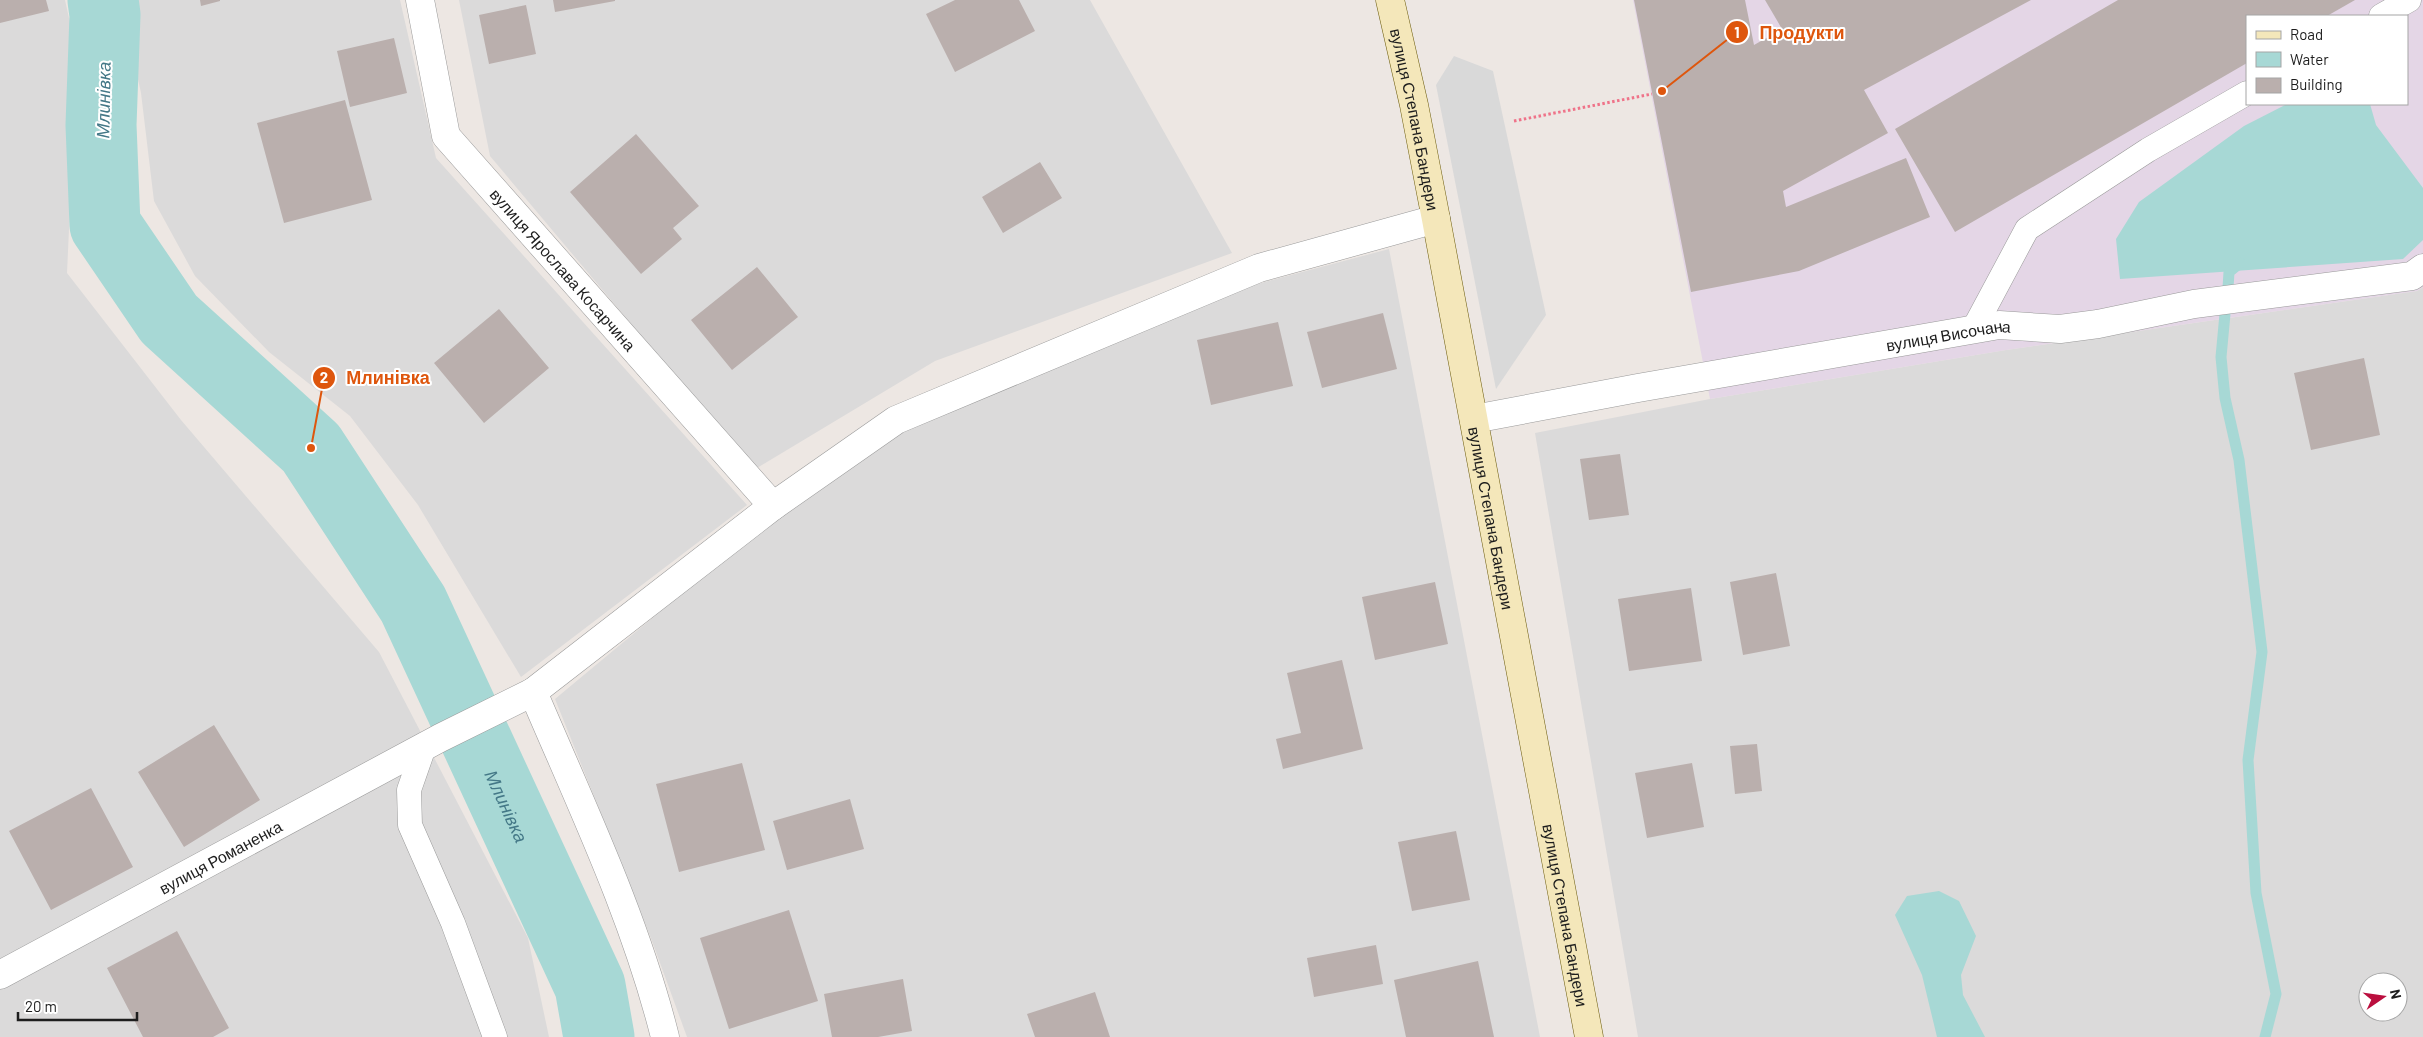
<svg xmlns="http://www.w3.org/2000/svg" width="2423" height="1037" viewBox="0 0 2423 1037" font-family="Barlow,sans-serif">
<rect width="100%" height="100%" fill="#ede7e3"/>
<!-- residential -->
<path fill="#dbdada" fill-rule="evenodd" d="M0 0H65L77 54 67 273 181 420 379 652 528 938 549 1037H0Z
M121 0H400L436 158 747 505 521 677 418 505 350 416 269 352 195 276 154 201 141 93Z
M459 0H1090L1232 253 935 361 757 468 747 462 490 156Z
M1389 249 1540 1037H687L652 941 555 699 739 546 894 435 1246 287Z
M2423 287V1037H1638L1535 433 1710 399 2006 350 2417 291ZM2368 982H2398V1012H2368Z"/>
<!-- industrial -->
<path fill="#e4d6e6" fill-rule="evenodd" d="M1633 0H2423V287L2417 291 2006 350 1710 399ZM2247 16H2407V104H2247Z"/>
<!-- parking -->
<path fill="#d9d9d9" d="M1454 56 1493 71 1546 315 1496 389 1436 85Z"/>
<!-- water -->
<path fill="#a7d8d5" d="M2287 104H2370L2376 125 2423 188V240L2403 259 2120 279 2116 239 2139 202 2244 126Z
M1939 891 1959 901 1976 936 1961 975 1963 995 1985 1037H1937L1922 975 1895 915 1907 896Z"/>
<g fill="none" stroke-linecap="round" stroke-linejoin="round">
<!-- stream -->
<path stroke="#a7d8d5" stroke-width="11" d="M2228 288 2229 272 2240 263
M2225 314 2221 357 2225 398 2239 460 2262 652 2248 760 2256 893 2276 994 2265 1037"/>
<!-- river -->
<path stroke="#a7d8d5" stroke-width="71" id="s1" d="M103 0 105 15 101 125 105 225 169 319 311 448 413 604 590 986 599 1037"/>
</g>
<!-- building -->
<path fill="#baafad" d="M0 0H46L49 11 0 23Z
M200 0H220V1L201 6Z
M553 0H615V1L555 12Z
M955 0H1019L1035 31 955 72 926 14Z
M1634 0H1745L1754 45 1782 29 1765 0H2031L1864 90 1888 133 1783 191 1786 207 1906 158 1930 217 1799 271 1691 292Z
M2118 0H2355L2327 16H2247V63L1955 232 1895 129Z
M526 5 536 54 489 64 479 15Z
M394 38 407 93 350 107 337 51Z
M345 100 372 200 284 223 257 123Z
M636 134 699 206 673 228 682 239 641 274 570 192Z
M1040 162 1062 198 1003 233 982 197Z
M757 267 798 317 732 370 691 320Z
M499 309 549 368 484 423 434 363Z
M1383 313 1397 369 1322 388 1307 332Z
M1278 322 1293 386 1211 405 1197 340Z
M2364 358 2380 435 2311 450 2294 373Z
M1620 454 1629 515 1589 520 1580 459Z
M1776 573 1790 646 1743 655 1730 582Z
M1435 582 1448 644 1375 660 1362 597Z
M1691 588 1702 661 1629 671 1618 599Z
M1342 660 1363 749 1283 769 1276 739 1301 733 1287 673Z
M214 725 260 800 184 847 138 772Z
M1757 744 1762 791 1735 794 1730 746Z
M742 763 765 850 679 872 656 784Z
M1692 763 1704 827 1647 838 1635 773Z
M91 788 133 867 51 910 9 831Z
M850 799 864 849 787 870 773 821Z
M1456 831 1470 900 1412 911 1398 842Z
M789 910 818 1001 729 1029 700 938Z
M177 931 229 1028 213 1037H143L107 968Z
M1376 945 1383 984 1314 997 1307 958Z
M1478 961 1494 1037H1406L1394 980Z
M903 979 912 1031 878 1037H832L824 994Z
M1095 992 1110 1037H1035L1027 1014Z"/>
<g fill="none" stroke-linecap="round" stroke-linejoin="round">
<!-- lane casing -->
<g stroke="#9a9a9a" stroke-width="25">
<path id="lane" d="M2381 16 2409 0
M1973 330 2027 229 2148 150 2247 93
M424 747 409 790 410 825 453 923 495 1037"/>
</g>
<!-- street casing -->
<g stroke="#9a9a9a" stroke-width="29">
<g id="street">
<path id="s2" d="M420 0 446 136 773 506"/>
<path id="s3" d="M1474 419 1638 388 1999 325 2060 329 2098 324 2194 304 2412 276 2423 268"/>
<path d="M533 692C581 805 635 917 665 1037"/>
<path id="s4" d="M0 975 440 738 533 692 773 506 896 420 1259 268 1436 219"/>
</g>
</g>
<!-- secondary casing -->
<g stroke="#6b5b0d" stroke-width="29">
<g id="secondary">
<path id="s5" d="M1390 0 1414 105 1436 219 1589 1037"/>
</g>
</g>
<!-- path -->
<path stroke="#ef7389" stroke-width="3" stroke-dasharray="2.5 2.5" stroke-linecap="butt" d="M1514 121 1652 94"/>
<!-- lane -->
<use href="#lane" stroke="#fff" stroke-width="24"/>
<!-- street -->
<use href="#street" stroke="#fff" stroke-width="28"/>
<!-- secondary -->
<use href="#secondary" stroke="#f4e7ba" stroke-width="28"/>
</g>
<g text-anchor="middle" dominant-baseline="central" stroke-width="4" stroke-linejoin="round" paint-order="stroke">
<!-- street labels -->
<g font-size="16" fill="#1d1d1d" stroke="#fff">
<text stroke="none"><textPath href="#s5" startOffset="122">вулиця Степана Бандери</textPath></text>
<text stroke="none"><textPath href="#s2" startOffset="316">вулиця Ярослава Косарчина</textPath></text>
<text stroke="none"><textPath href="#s3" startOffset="482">вулиця Височана</textPath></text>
<text stroke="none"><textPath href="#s5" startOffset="528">вулиця Степана Бандери</textPath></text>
<text stroke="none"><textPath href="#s4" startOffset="250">вулиця Романенка</textPath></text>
<text stroke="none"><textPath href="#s5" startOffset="932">вулиця Степана Бандери</textPath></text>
</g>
<!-- water labels -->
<g font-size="18" font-style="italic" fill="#447887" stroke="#fff">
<text transform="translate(103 100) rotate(-89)">Млинівка</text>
<text stroke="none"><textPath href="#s1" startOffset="940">Млинівка</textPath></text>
</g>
</g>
<!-- callouts -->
<path fill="none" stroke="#de560d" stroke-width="2" d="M1662 91L1737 32M311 448L324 378"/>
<g fill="#de560d" stroke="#fff" stroke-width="2">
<circle cx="1662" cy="91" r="5"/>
<circle cx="311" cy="448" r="5"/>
<circle cx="1737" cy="32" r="12"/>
<circle cx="324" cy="378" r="12"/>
</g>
<g font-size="15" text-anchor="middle" font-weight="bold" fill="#fff">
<text x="1737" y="38">1</text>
<text x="324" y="383">2</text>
</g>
<g font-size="18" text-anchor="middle" font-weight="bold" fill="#de560d" stroke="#fff" stroke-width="4" stroke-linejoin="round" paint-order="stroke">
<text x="1802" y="39">Продукти</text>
<text x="388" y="384">Млинівка</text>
</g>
<!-- legend -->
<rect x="2246" y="15" width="162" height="90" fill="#ffffff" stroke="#a5a5a5"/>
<rect x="2256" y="31" width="25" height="8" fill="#f4e7ba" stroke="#a5a5a5"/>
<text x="2290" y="40" font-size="15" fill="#1d1d1d">Road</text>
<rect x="2256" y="52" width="25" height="15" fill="#a7d8d5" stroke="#a5a5a5"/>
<text x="2290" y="65" font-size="15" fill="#1d1d1d">Water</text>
<rect x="2256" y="78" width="25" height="15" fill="#baafad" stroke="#a5a5a5"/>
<text x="2290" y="90" font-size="15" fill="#1d1d1d">Building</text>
<!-- north arrow -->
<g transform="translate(2383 997) rotate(77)"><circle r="24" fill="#ffffff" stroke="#a5a5a5"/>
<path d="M0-4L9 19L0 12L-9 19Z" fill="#bb0f3f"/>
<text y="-8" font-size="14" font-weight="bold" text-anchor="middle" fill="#1d1d1d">N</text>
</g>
<!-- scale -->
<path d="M18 1012v8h119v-8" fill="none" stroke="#1d1d1d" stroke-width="2.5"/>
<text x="25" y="1012" font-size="15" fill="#1d1d1d" stroke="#ffffff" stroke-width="4" paint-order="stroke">20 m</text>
</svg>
